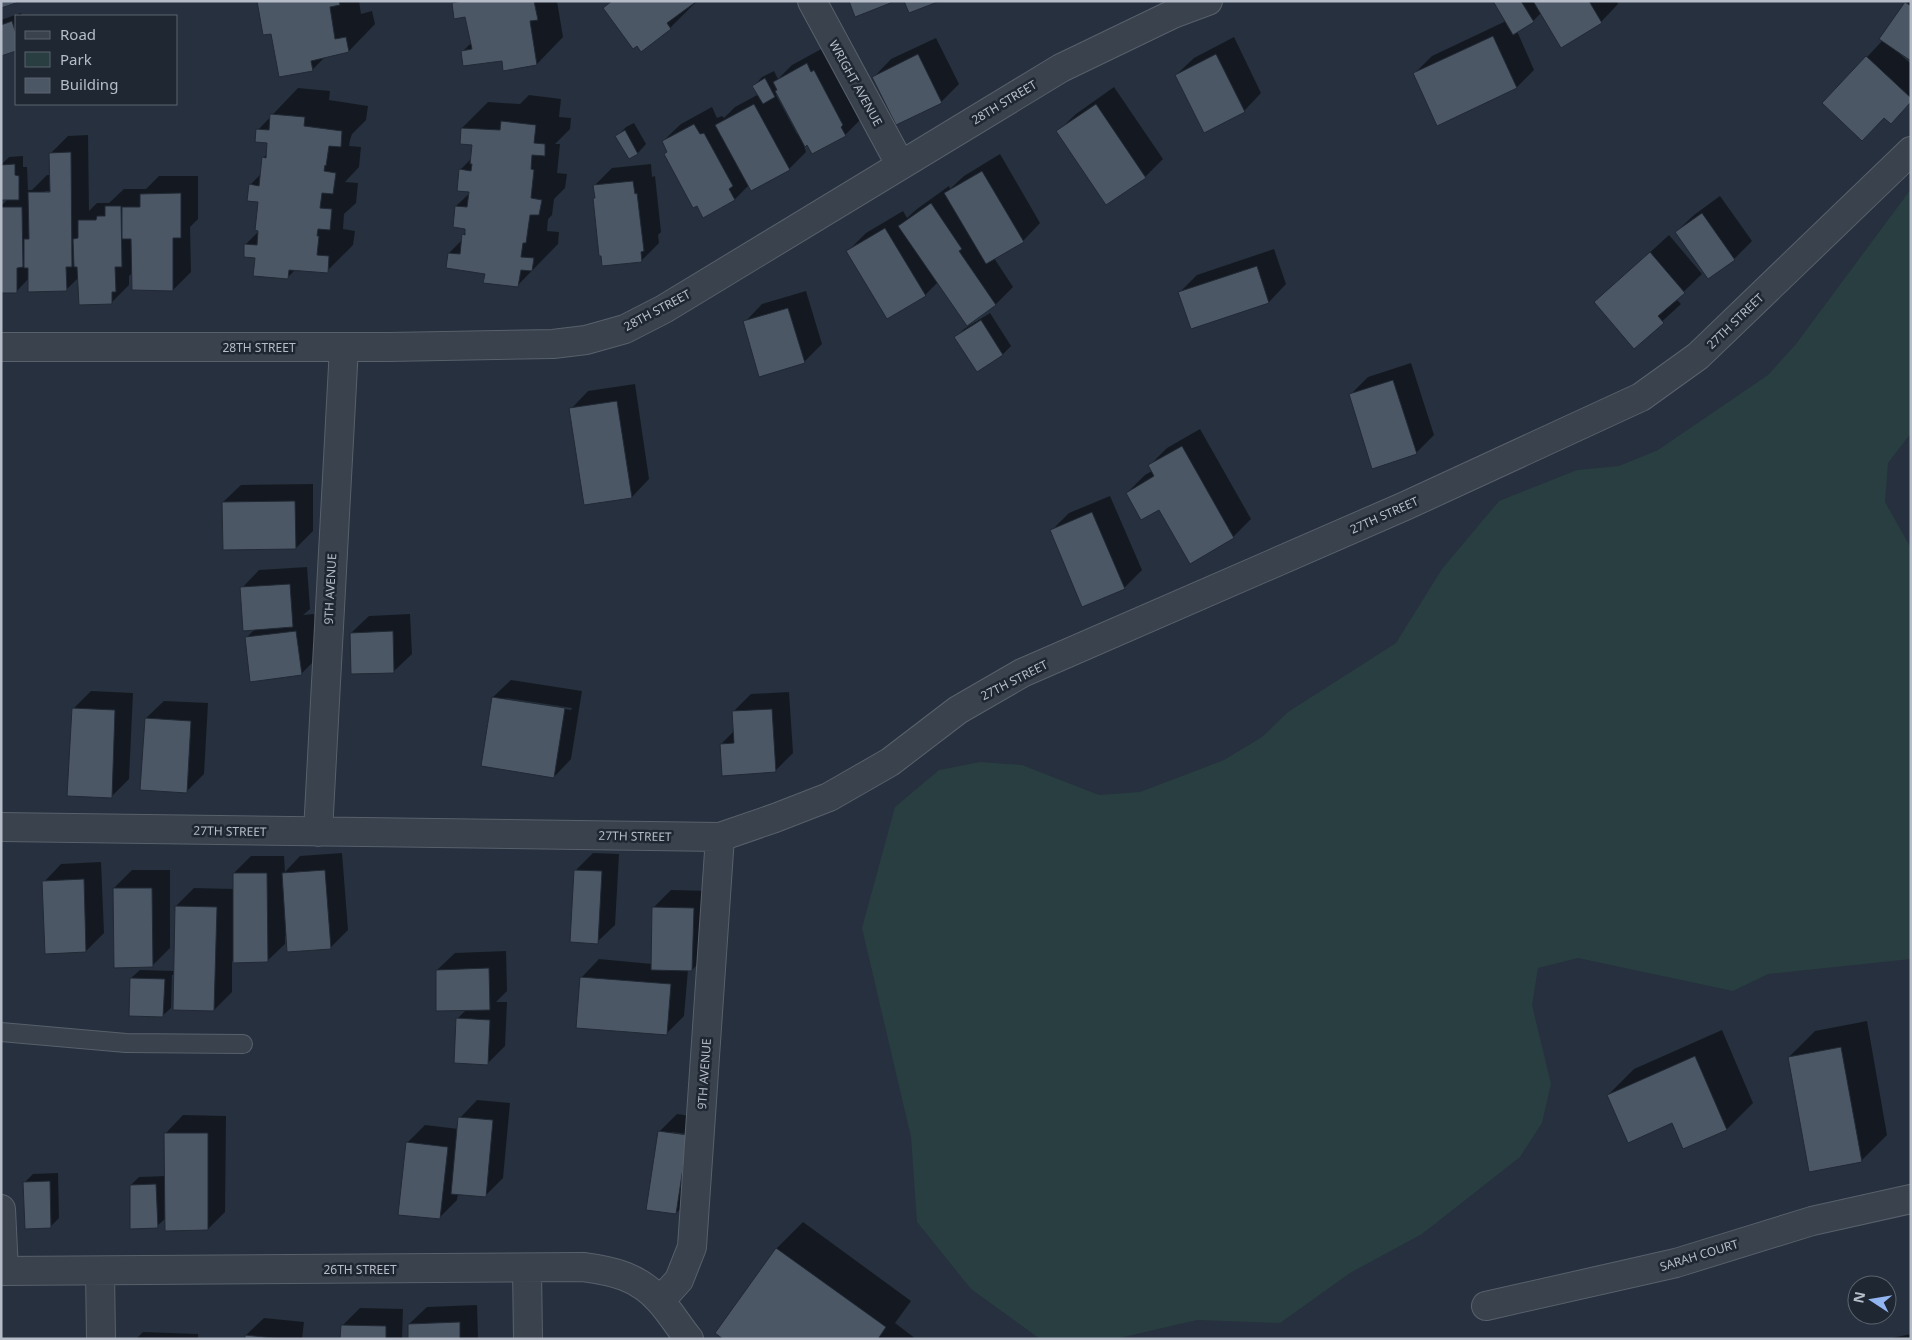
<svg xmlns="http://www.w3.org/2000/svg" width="1912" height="1340" viewBox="0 0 1912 1340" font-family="'Noto Sans',sans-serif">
<rect width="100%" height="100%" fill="#26303e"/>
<!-- green -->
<path fill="#293e40" d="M1911 189V433L1888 463 1885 502 1911 548V959L1768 974 1733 991 1578 958 1538 968 1532 1005 1551 1084 1542 1123 1520 1157 1422 1234 1350 1273 1280 1323 1197 1320 1115 1339H1040L971 1289 917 1222 911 1137 862 928 895 807 939 770 980 762 1022 765 1099 795 1140 792 1224 760 1262 737 1288 712 1396 643 1442 569 1499 501 1577 470 1619 466 1658 450 1768 375 1796 344Z"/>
<!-- shadow -->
<path fill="#0007" fill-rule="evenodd" d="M258 1H359L361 14 372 11 375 24 349 51 326 56 312 70 272 33Z
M455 1H557L563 37 537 64 462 52 472 42 466 15 453 3Z
M612 1H696V2L670 28 641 50 604 8Z
M1494 1H1617L1618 4 1601 22 1541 13 1533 21 1517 31 1534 70 1517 87 1438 124 1415 73 1432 56 1506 21Z
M1907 1H1911V59L1901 52 1900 54 1911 64V102L1867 57 1883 40Z
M21 13 22 16H16V50L1 55V20Z
M1234 37 1261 93 1244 111 1176 75 1194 58Z
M936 38 959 84 941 102 874 77 891 59Z
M825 47 863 117 845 135 808 143 804 146 806 152 789 169 749 185 735 199 704 216 663 141 681 124 712 107 717 118 722 116 724 118 735 107 759 94 754 86 762 77 774 71 778 79 792 65ZM778 93 799 133 797 134 776 95Z
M1114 87 1163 159 1145 177 1058 131 1076 114Z
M298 88 330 91 329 100 368 106 366 120 352 134 350 140 349 146 361 147 359 167 345 182 358 183 356 203 344 214 343 229 355 231 353 245 327 271 296 269 287 278 257 256 246 244 260 230 259 201 250 185 262 173 263 158 267 154 268 142 258 130Z
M529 95 561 99 559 117 571 118 570 129 555 144H560L557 173 567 174 565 188 554 199 552 215 548 219 547 231 559 232 558 244 518 285 486 273 449 253 463 239V235L466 232 467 228 456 206 471 192 460 170 471 159 473 144 462 128 488 102 520 104Z
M634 123 646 144 638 153 629 157 617 136 626 127Z
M88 135 89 211 97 203H109L124 189H146L159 176H198V219L190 227 191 272 173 290 133 272 129 276V285L111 303 78 278 66 290 29 278 17 291 1 292V206L8 199H1V165L9 157 23 156V167H27L28 190H32L47 175H51V153L68 136ZM45 191H56L45 193Z
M1000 154 1040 223 1023 241 994 258 1013 287 996 304 968 324 938 282 925 295 848 251 866 233 903 211 907 218 917 209 949 186 950 189 964 176Z
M651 164 652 177 655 176 661 232 658 235 659 243 641 261 594 199 596 197 594 186 612 168Z
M1720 196 1752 241 1734 259 1708 277 1676 232 1694 215Z
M1669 235 1702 274 1676 299 1681 304 1634 347 1596 302Z
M1274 249 1286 284 1269 302 1180 292 1197 275Z
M806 291 822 344 804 362 745 322 762 304Z
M990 313 1011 346 1002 355 956 337 964 329Z
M1411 363 1434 435 1416 453 1350 395 1368 377Z
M635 384 649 479 632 497 571 409 588 391Z
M1200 429 1251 519 1233 537 1159 508 1127 493 1145 475 1152 471 1149 466 1167 448Z
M313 484V531L296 548 223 502 241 485Z
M1110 496 1142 570 1124 588 1051 531 1069 513Z
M307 567 310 609 303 615 314 614 319 656 301 674 246 638 255 629 242 588 259 570Z
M410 614 412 654 394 671 351 633 369 616Z
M511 680 582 691 571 759 554 777 493 697ZM506 698 572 708 571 710 506 700Z
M91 691 133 693 129 779 111 797 73 709Z
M789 692 793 753 775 771 721 744 734 731 733 712 751 694Z
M164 701 208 703 204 774 186 792 146 718Z
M342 853 348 930 330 948 285 936V944L267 961H232V992L214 1010 175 975H172L171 1008 162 1016 131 978 140 970 175 971 176 906 194 888 234 889V873L251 856H284L285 872 300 856Z
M593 853 619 854 615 925 597 942 575 871Z
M101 862 104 933 86 951 44 882 61 864Z
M132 870H170V948L152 966 114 888Z
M671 890 711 891 709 953 692 970H688L684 1016 666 1034 582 977 599 959 652 964 653 908Z
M506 951 507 991 496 1002H507L505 1046 488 1063 457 1019 467 1009 437 970 455 953Z
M1867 1021 1887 1135 1861 1161 1789 1057 1815 1031Z
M1722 1030 1753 1103 1727 1129 1684 1148 1672 1121 1608 1095 1634 1069Z
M477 1100 510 1103 503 1178 485 1196 458 1193 457 1200 439 1218 407 1143 425 1125 459 1129 460 1118Z
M677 1114 705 1118 694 1195 676 1213 659 1132ZM672 1132 695 1135 672 1134Z
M183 1115 226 1116 225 1212 208 1229 166 1218 157 1226 131 1185 139 1177 166 1176V1133Z
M58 1173 59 1218 50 1227 25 1182 33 1174Z
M803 1222 911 1301 895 1323 916 1339H725L716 1332 777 1248Z
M477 1305 478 1339H409V1324L427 1307Z
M360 1308 403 1309 402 1339H342V1326Z
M264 1318 304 1322 302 1339H246V1335Z
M143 1332 198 1334V1339H136Z
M1911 1334V1339H1887Z"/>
<!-- building -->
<path fill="#4c5766" stroke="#212935" d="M1 1H22L1 8Z
M257 1H339L340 5 330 7 335 39 346 37 349 52 311 61 313 71 279 77 271 34 263 35Z
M462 1H534L538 20 530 21 537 65 503 71 502 61 463 66 461 51 472 49 465 17 454 19 452 3Z
M612 1H697L667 23 671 29 641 52 637 46 633 49 603 8Z
M849 1H893V2L855 17Z
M904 1H940L909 13Z
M1493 1H1521L1534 22 1513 35Z
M1533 1H1589L1602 23 1561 48Z
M1905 2 1911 6V61L1879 39Z
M12 21 16 34V51L1 56V25Z
M1493 36 1517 88 1437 126 1413 73Z
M918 54 942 103 896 125 872 77Z
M1216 54 1245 112 1204 133 1175 75Z
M1866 56 1911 98V102L1891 124 1884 118 1862 141 1822 103Z
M807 63 811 72 814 70 843 125 841 127 846 136 812 154 807 145 805 147 775 91 777 90 773 82Z
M765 78 775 97 763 104 752 86Z
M754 104 790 170 751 191 715 125Z
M1096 104 1146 178 1106 205 1056 131Z
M270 114 305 117 304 126 342 131 341 147 329 146 326 166 325 165 324 171 336 173 333 194 322 193 320 208 332 209 330 230 318 229 317 236H319L317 255 329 256 328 273 289 270 288 279 253 276 255 258 244 257V244L257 245 258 231 255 230 258 202 247 201 249 184 259 186 262 157 266 158 267 143 255 142 256 129 269 130Z
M501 121 536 125 534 143 545 144V156L532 155 531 169 534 170 531 198 542 200 539 215H530L526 243H523L521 257 534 258 532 271 521 270 518 287 483 283 485 274 446 268 448 253 460 254 462 234 465 235V229L453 227 455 206 467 207 469 192 457 191 459 169 471 171 472 164H470L472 145 460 144 461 128 500 130Z
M694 124 700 134 704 133 733 186 729 189 735 200 703 218 697 206 693 208 664 154 667 152 662 141Z
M625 130 638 154 629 159 615 136Z
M71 152 72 267H66L67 291 28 292V268H24V239H29L28 192H50L49 153Z
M15 164V175L19 176V200H1V165Z
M982 171 1024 242 986 264 944 193Z
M633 181 635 194 637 193 644 251 641 252 642 262 602 266 601 256H599L593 198H595L593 185Z
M181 193V238H173V291L132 290 131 239H122V207H140V194Z
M931 203 962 249 959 251 996 305 967 326 898 226Z
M105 206H121L122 267H115L116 292H112V304L79 305 77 267H74L73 239 78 238V220H96L97 216H105Z
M1 207H22L23 267 17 268V293H1Z
M1702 213 1735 260 1708 279 1675 232Z
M885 228 926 296 887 319 846 251Z
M1650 252 1685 293 1658 316 1664 323 1634 349 1594 302Z
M1257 266 1269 303 1191 329 1178 292Z
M788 308 805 363 759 377 743 321Z
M981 320 1003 355 977 372 954 337Z
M1393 380 1417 454 1372 469 1349 394Z
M617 401 632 498 584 505 569 408Z
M1182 446 1234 538 1190 564 1159 510 1141 520 1126 493 1154 476 1148 465Z
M295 501 296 549 223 550 222 502Z
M1092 512 1125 589 1082 607 1050 530Z
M290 584 293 627 243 631 240 587Z
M296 631 302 675 250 682 245 637Z
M393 631 394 673 351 674 350 633Z
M492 697 565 708 554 778 481 766Z
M72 708 115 710 112 798 67 796Z
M772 709 776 772 722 776 720 744 734 743 732 711Z
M145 718 191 721 187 793 140 790Z
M325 870 331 949 287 952 282 873Z
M574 870 602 871 598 944 570 942Z
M233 873H267L268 962 233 963Z
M84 879 86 952 45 954 42 881Z
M113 888H152L153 967 114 968Z
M175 906 217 907 214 1011 173 1010Z
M652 907 694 908 692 971 651 970Z
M489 968 490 1010 436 1011V970Z
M580 977 671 984 667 1035 576 1028Z
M130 978 165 979 163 1017 129 1016Z
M456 1018 490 1020 488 1065 454 1063Z
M1841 1047 1862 1162 1809 1172 1788 1057Z
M1695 1056 1727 1130 1683 1149 1672 1123 1628 1143 1607 1095Z
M458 1117 493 1120 486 1197 451 1194Z
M658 1131 688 1135 676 1214 646 1210Z
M164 1133H208V1230L165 1231Z
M406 1142 448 1147 440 1219 398 1215Z
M50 1181 51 1228 25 1229 23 1182Z
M156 1184 158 1228 130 1229V1185Z
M776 1248 886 1327 878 1339H723L715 1333Z
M460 1322V1339H408V1324Z
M341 1325 386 1326V1339H340Z
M245 1335 283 1339H245Z"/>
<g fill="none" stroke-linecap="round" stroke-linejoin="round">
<!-- lane casing -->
<g stroke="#58606c" stroke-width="20">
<path id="lane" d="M1 1032 126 1043 243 1044"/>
</g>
<!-- street casing -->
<g stroke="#58606c" stroke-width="30">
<path id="street" d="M812 1 900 164
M1 347H389L553 344 586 340 625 329 664 309 1061 68 1173 14 1208 1
M1 827 720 837 775 818 829 797 890 762 958 710 1022 673 1405 506 1641 397 1698 356 1911 151
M318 832 344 347
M1 1209 4 1271
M527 1268 528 1339
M1 1271 583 1267C614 1271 639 1277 660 1301 671 1313 679 1327 689 1339
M100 1271 101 1339
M660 1301 679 1280 692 1247 720 837
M1486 1306 1676 1263 1812 1221 1911 1199"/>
</g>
<!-- lane -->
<use href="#lane" stroke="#3a424e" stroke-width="18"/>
<!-- street -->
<use href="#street" stroke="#3a424e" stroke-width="28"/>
</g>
<g text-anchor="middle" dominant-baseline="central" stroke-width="5" stroke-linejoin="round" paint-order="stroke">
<!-- street labels -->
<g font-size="12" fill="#b6bdc9" stroke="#1f2733">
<text transform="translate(856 83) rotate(61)">WRIGHT AVENUE</text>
<text transform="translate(1004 102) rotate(-31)">28TH STREET</text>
<text transform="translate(657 310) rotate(-28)">28TH STREET</text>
<text transform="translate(1735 321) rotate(-44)">27TH STREET</text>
<text x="259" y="347">28TH STREET</text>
<text transform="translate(1384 515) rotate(-24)">27TH STREET</text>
<text transform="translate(330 589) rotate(-87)">9TH AVENUE</text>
<text transform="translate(1014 680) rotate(-27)">27TH STREET</text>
<text transform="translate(230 831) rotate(1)">27TH STREET</text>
<text transform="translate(635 836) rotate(1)">27TH STREET</text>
<text transform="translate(704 1074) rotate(-86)">9TH AVENUE</text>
<text transform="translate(1699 1255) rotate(-17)">SARAH COURT</text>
<text x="360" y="1269">26TH STREET</text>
</g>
</g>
<!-- border -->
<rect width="1912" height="1340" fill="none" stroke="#b6bdc9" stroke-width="5"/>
<!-- legend -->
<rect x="15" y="15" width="162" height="90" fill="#1f2733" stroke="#5b636f"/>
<rect x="25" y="31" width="25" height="8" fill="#3a424e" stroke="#5b636f"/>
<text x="60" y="40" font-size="15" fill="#b6bdc9">Road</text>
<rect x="25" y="52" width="25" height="15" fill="#293e40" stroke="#5b636f"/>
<text x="60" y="65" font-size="15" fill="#b6bdc9">Park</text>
<rect x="25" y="78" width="25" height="15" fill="#4c5766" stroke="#5b636f"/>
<text x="60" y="90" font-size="15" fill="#b6bdc9">Building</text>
<!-- north arrow -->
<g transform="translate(1872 1300) rotate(282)"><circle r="24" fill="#1f2733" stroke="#5b636f"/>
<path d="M0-4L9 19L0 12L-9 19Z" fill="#92b6f2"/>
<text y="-8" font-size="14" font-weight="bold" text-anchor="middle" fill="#b6bdc9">N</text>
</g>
</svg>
